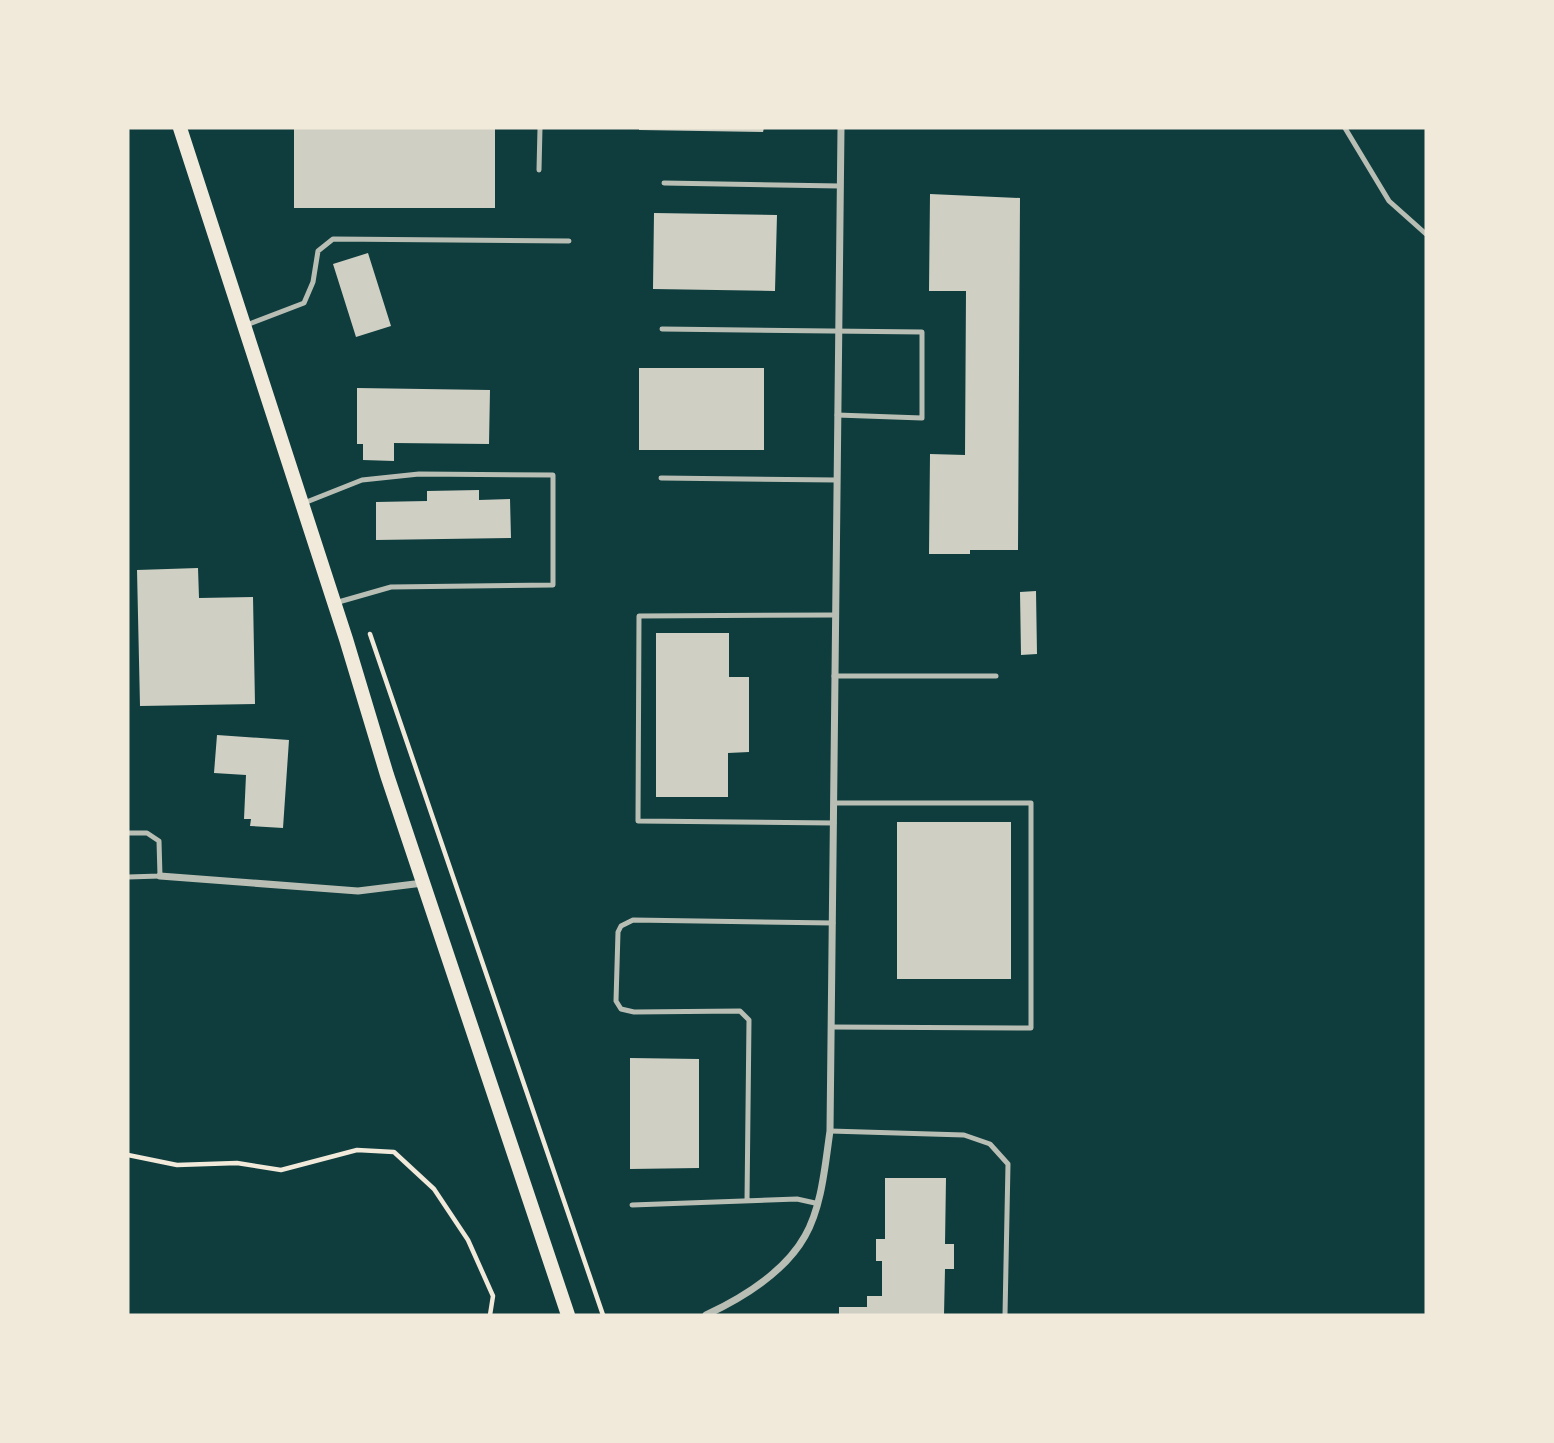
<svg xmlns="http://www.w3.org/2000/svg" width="1554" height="1443" viewBox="0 0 1554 1443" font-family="'Fira Sans Condensed',sans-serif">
<rect width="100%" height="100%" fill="#0f3d3e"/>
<!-- building -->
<path fill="#cfcfc3" d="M294 128H495V208H294Z
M639 128H764L763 132 639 130Z
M930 194 1020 198 1018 550H970V554H929L930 454 965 455 966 291H929Z
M654 213 777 215 775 291 653 289Z
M368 253 391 326 356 337 333 264Z
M639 368H764V450H639Z
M357 388 490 390 489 444 394 443V461L363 460V444H357Z
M479 490V500L510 499 511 538 376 540V502L427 501V491Z
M198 568 199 598 253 597 255 704 140 706 137 570Z
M1036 591 1037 654 1021 655 1020 592Z
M656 633H729V677H749V752L728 753V797H656Z
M217 735 289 740 283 828 250 826 251 819H244L246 775 214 773Z
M897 822H1011V979H897Z
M630 1058 699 1059V1168L630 1169Z
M885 1178H946L945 1244H954V1269H945L944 1315H839V1307H867V1296H882V1261H876V1239H885Z"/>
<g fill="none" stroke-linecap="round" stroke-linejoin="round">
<!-- path -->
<path stroke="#f1e9da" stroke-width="4.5" d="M370 634 603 1315
M128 1155 177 1165 237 1163 281 1170 357 1150 394 1152 434 1189 468 1240 493 1296 490 1315"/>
<!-- service -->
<path stroke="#b8beb3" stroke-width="5" d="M1345 128 1389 201 1426 234
M539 170 540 128
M664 183 840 186
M244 326 304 303 313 282 318 251 333 239 569 241
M662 329 922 332V418L837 415
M661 478 836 480
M304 503 362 480 419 474 553 475V585L391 587 335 603
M834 676H996
M834 823 638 821 639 616 835 615
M128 833H147L159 841 160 876 128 877
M831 1027 1031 1028V803H834
M830 1131 964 1135 990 1144 1008 1164 1005 1315
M747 1201 749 1020 740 1011 634 1012 621 1009 616 1001 618 932 621 926 633 920 833 923
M632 1205 797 1199 815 1203"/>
<!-- minor -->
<path stroke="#b8beb3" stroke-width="7" d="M160 876 358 891 423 883
M706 1315C742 1298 785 1272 805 1236 822 1206 825 1165 830 1131L841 128"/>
<!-- secondary -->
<path stroke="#f1e9da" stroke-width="14" d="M180 128 346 639 387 775 568 1315"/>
</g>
<!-- border -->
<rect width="1554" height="1443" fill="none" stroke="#f1e9da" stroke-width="259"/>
</svg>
